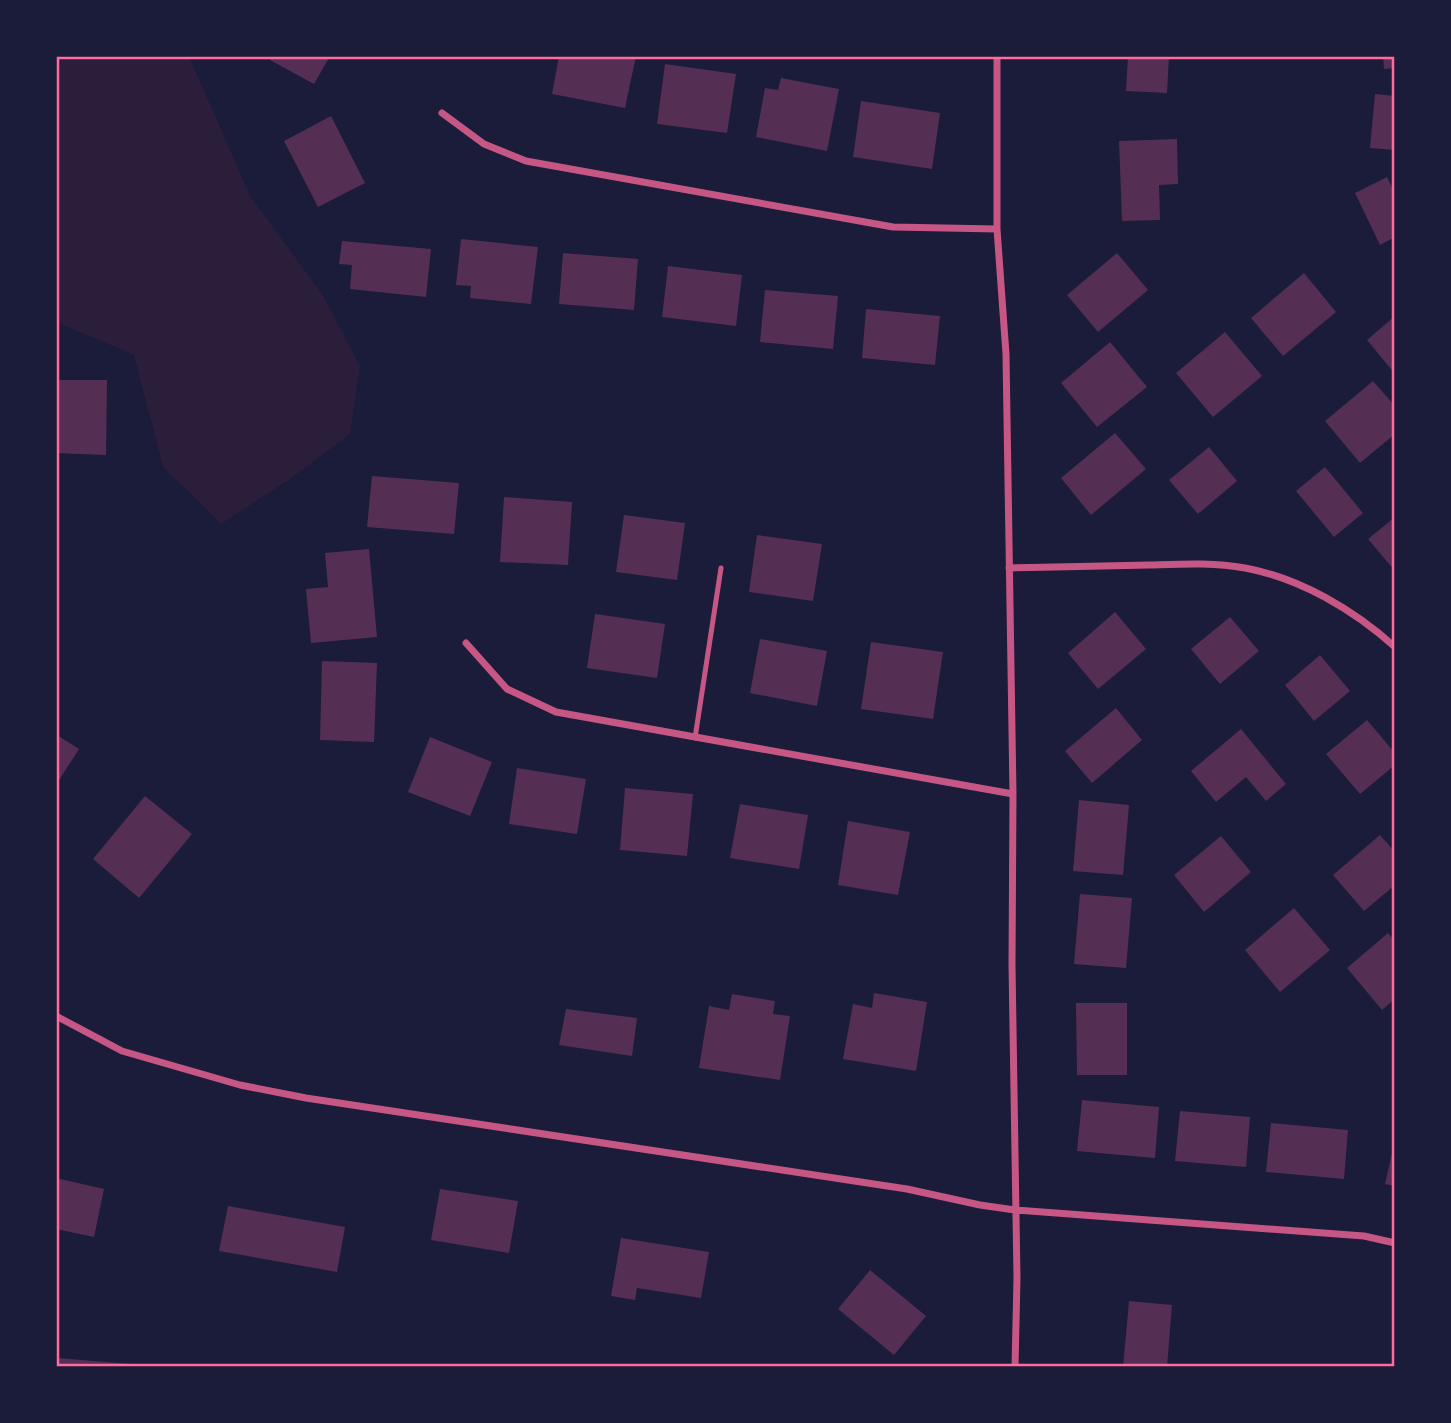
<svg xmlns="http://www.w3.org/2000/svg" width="1451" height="1423" viewBox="0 0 1451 1423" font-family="'DM Sans',sans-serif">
<rect width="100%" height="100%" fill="#1b1b3a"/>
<!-- green -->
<path fill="#2a1e3b" d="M56 56H189L250 196 323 295 360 366 350 434 290 479 221 524 163 467 134 355 56 322Z"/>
<!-- building -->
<path fill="#542f53" d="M272 56H330L314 84 270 60Z
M559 56H636L625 108 552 94Z
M1128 56H1169L1167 93 1126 91Z
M1383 56H1395V68L1384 69Z
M665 64 736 74 727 133 657 124Z
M781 78 839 89 827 151 756 137 765 88 778 90Z
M1375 94 1395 96V150L1370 148Z
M861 101 940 113 932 169 853 157Z
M331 116 365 183 318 207 284 141Z
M1177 139 1178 184 1159 185 1160 220 1122 221 1119 141Z
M1387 177 1395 193V237L1380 245 1355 193Z
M461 239 538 247 531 304 470 298 471 286 456 285Z
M342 241 431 249 426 297 350 289 352 265 339 264Z
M563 253 638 259 634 310 559 304Z
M1117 253 1148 290 1098 332 1067 295Z
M668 266 742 275 736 326 662 317Z
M1304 273 1336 312 1283 356 1251 318Z
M765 290 838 296 833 349 760 342Z
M866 309 940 316 935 365 862 358Z
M1395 316V374L1367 340Z
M1225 332 1262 376 1213 417 1176 373Z
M1110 342 1147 387 1097 427 1061 383Z
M56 380H107L106 455 56 453Z
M1373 381 1395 406V434L1360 463 1325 421Z
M1115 433 1146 469 1091 515 1061 478Z
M1209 447 1237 481 1198 514 1169 480Z
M1325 467 1363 513 1334 537 1296 491Z
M372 476 459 483 454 534 367 527Z
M504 497 572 502 568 565 500 562Z
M624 515 685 523 677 580 616 572Z
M1395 517V571L1368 539Z
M757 535 822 544 813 601 749 592Z
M369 549 377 637 311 643 306 589 328 587 325 553Z
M1115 612 1146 649 1098 689 1068 653Z
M595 614 665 624 657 678 587 668Z
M1230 617 1259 651 1220 684 1191 649Z
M760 639 827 651 817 706 750 693Z
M871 642 943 652 933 719 861 709Z
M1320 655 1350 691 1314 721 1285 685Z
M322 661 377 663 374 742 320 740Z
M1116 708 1142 740 1092 783 1065 751Z
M1367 720 1395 753V765L1360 794 1326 754Z
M1241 729 1286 784 1266 801 1246 777 1216 802 1191 771Z
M57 735 79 749 56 785V737Z
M430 737 492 762 470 816 408 792Z
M517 768 586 779 577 834 509 824Z
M625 788 693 794 687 856 620 850Z
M145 796 192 834 139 898 93 859Z
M1079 800 1129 805 1123 875 1073 871Z
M740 804 808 815 799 869 730 858Z
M848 821 910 832 898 895 838 885Z
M1380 835 1395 852V885L1364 911 1333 875Z
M1221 836 1251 872 1204 912 1174 875Z
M1080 894 1132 898 1126 968 1074 964Z
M1294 908 1330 950 1280 992 1245 950Z
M1388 933 1395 941V999L1382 1010 1347 968Z
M874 993 927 1002 916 1071 843 1059 853 1004 872 1008Z
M732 994 775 1001 773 1014 790 1016 780 1080 699 1068 709 1006 729 1010Z
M1076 1003H1127V1075H1077Z
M566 1009 637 1018 632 1056 559 1045Z
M1082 1100 1159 1107 1155 1158 1077 1151Z
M1180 1111 1250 1117 1246 1167 1175 1161Z
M1271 1123 1348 1130 1344 1179 1266 1172Z
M1394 1144H1395V1186L1385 1184Z
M56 1178 104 1189 94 1237 56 1229Z
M440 1189 518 1201 509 1253 431 1240Z
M228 1206 345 1227 337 1272 219 1251Z
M621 1238 709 1252 701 1298 637 1288 635 1300 611 1296Z
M870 1270 926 1316 894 1355 838 1309Z
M1129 1301 1172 1305 1167 1367H1123Z
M58 1358 130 1364V1367H57Z"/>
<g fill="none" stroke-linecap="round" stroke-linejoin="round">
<!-- service -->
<path stroke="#c65784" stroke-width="5" d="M695 738 721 568"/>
<!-- minor -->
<path stroke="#c65784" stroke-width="7" d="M997 56V229L1006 354 1013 794 1012 965 1017 1278 1015 1367
M442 113 484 144 526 161 893 227 997 229
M1009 568C1056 567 1102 566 1149 565 1181 564 1213 562 1245 568 1300 578 1354 610 1395 647
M466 643 507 689 556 712 1013 794
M56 1016 122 1051 240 1085 306 1098 907 1189 980 1205 1015 1210 1364 1236 1395 1243"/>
</g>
<!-- border -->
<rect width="1451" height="1423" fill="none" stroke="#1b1b3a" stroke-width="116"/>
<rect x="58" y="58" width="1335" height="1307" fill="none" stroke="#ff6b9d" stroke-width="2.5"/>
</svg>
